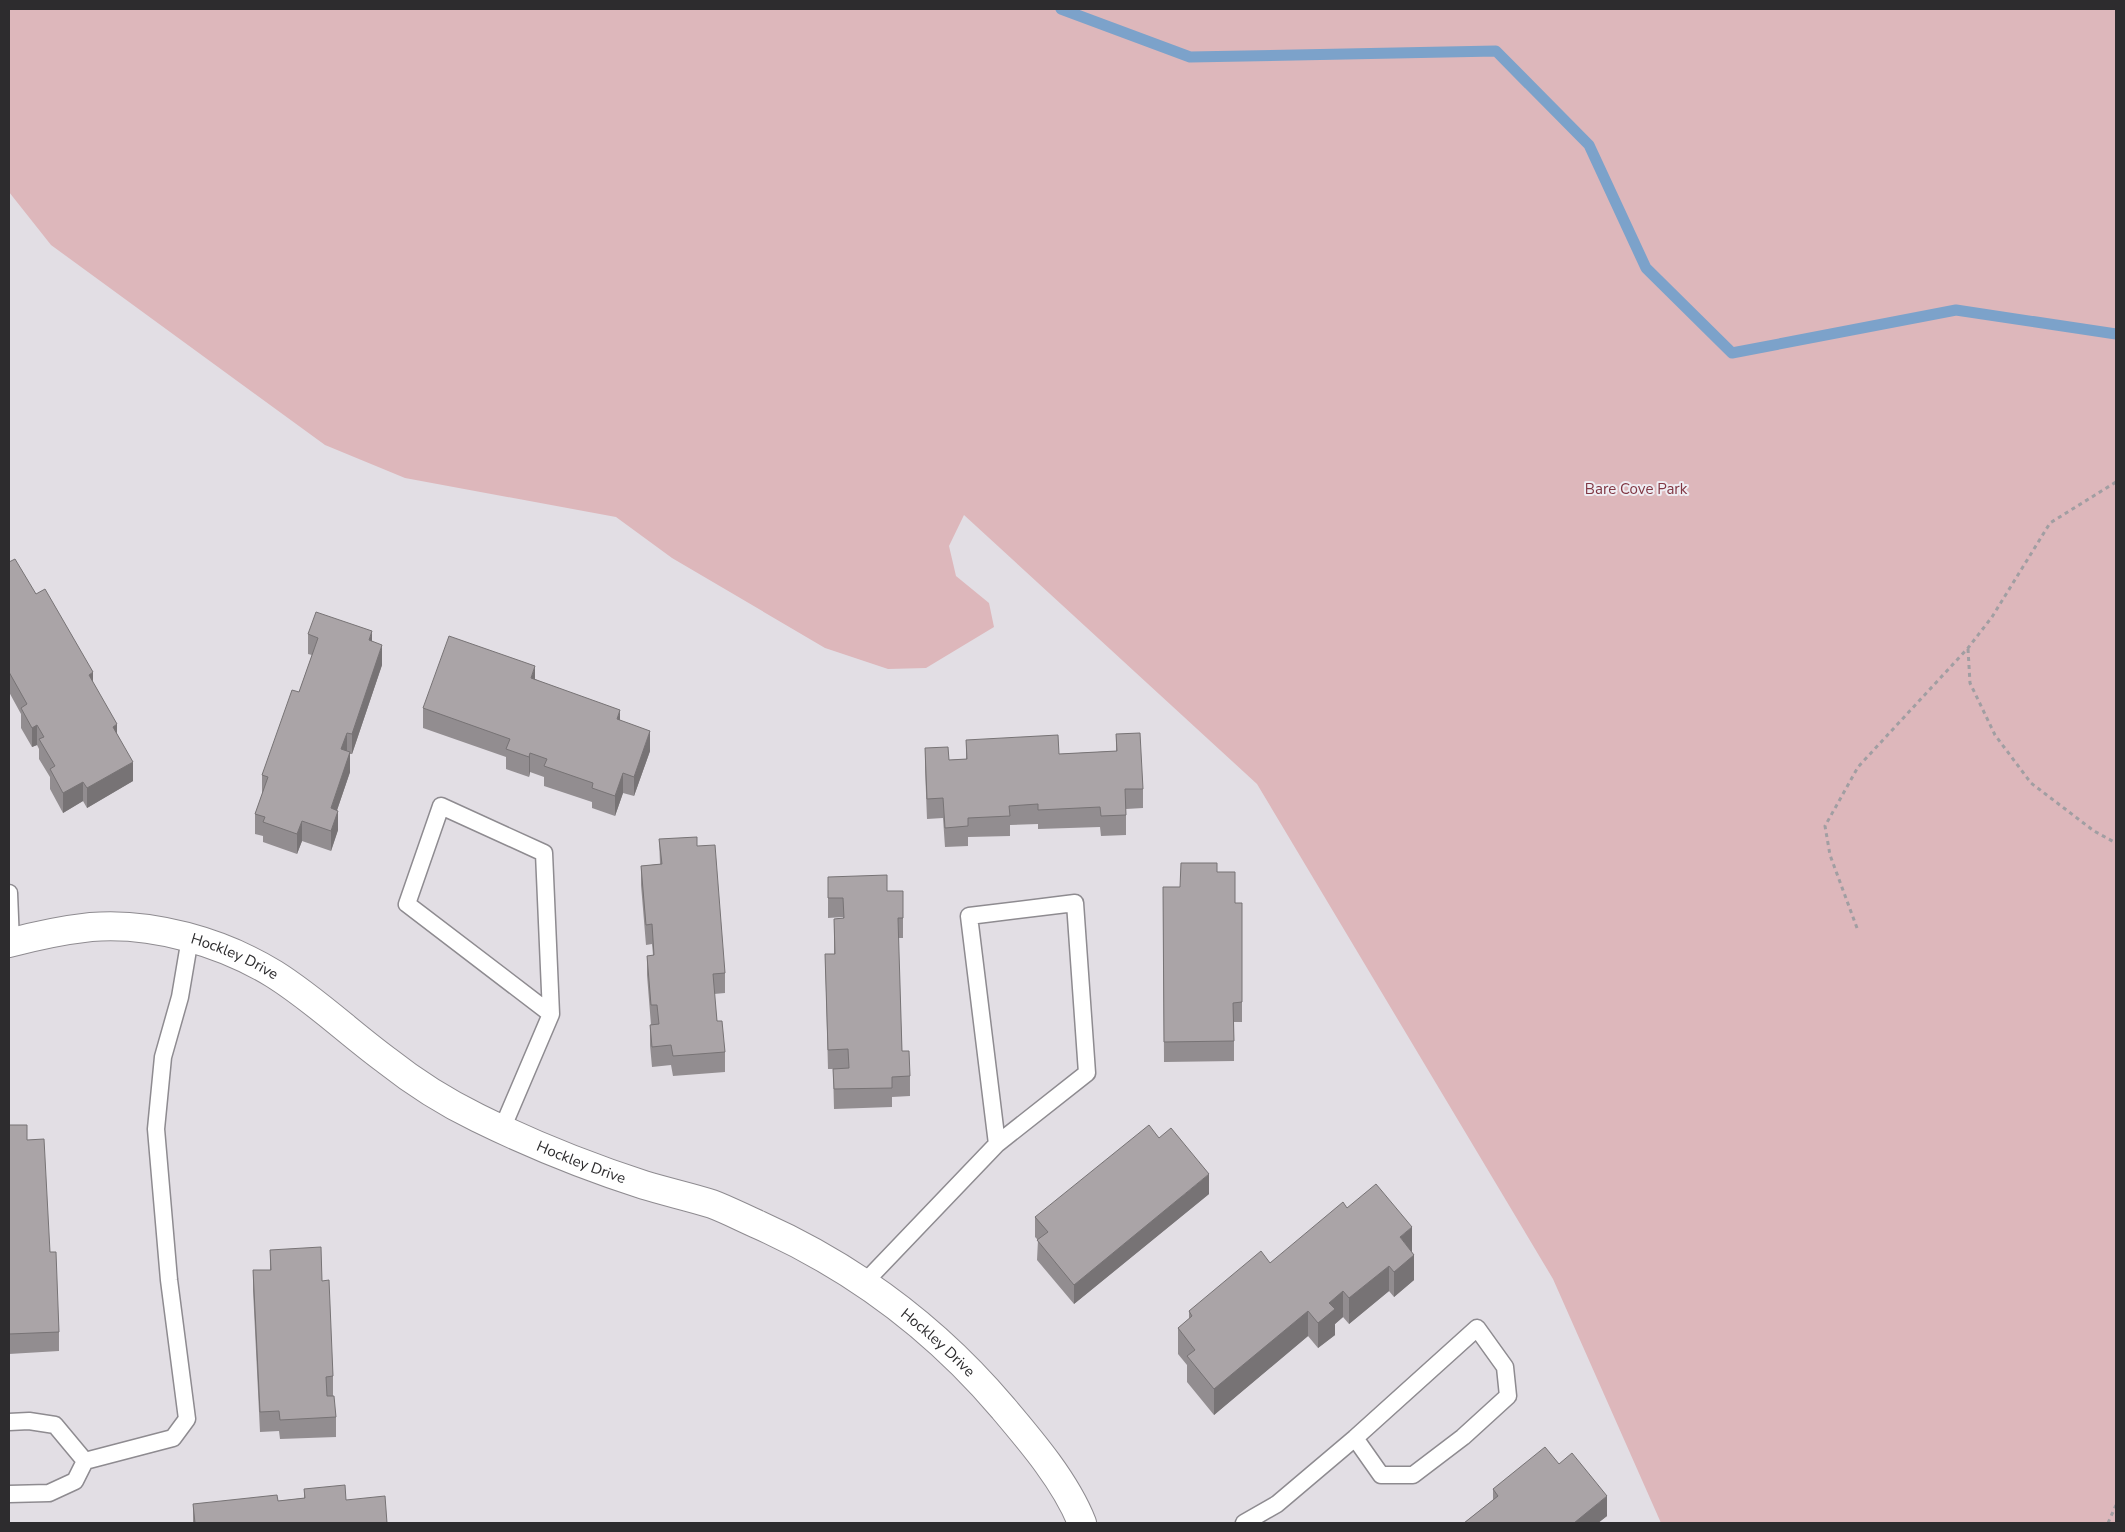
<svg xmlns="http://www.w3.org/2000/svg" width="2125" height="1532" viewBox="0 0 2125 1532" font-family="'Nunito Sans',sans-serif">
<rect width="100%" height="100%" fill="#e2dee4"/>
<!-- green -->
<path fill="#ddb7bb" d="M9 9H2116V1523H1661L1553 1279 1257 784 964 515 949 546 956 576 989 603 994 627 926 668 888 669 825 648 672 558 616 517 405 478 325 445 51 245 9 192Z"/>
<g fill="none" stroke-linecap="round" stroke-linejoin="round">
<!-- stream -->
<path stroke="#7ca2ca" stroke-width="11" d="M1061 9 1190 57 1496 51 1589 145 1646 268 1732 353 1956 310 2116 334"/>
<!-- lane casing -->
<g stroke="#8e8b90" stroke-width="19">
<path id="lane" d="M9 893 11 942
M502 1129 551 1014 544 853 441 806 407 904 551 1014
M864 1283 997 1144 1087 1073 1075 903 969 916 997 1144
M9 1422 29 1421 55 1425 85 1461
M9 1494 49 1493 75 1481 85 1461 173 1438 187 1419 169 1280 156 1129 163 1057 180 997 190 938
M1244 1523 1277 1504 1355 1438 1477 1328 1505 1367 1508 1396 1463 1437 1413 1475H1381L1355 1438"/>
</g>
<!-- street casing -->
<g stroke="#8e8b90" stroke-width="30">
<g id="street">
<path id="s1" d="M9 943C35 936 64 930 91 927 152 922 222 942 274 974 314 999 348 1032 386 1060 415 1083 445 1102 478 1118 531 1144 588 1167 644 1185 667 1192 690 1197 712 1204 728 1210 743 1218 759 1225 853 1267 936 1329 1003 1408 1031 1441 1066 1482 1082 1523"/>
</g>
</g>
<!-- path -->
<path stroke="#a19ea2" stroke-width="3" stroke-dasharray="4 4" stroke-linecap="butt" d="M1968 649 1970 683 1995 735 2031 783 2094 831 2116 843
M1857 928 1830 855 1825 826 1858 767 1968 648 1992 617 2050 523 2116 482
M2108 1523 2116 1505"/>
<!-- lane -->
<use href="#lane" stroke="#fff" stroke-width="16"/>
<!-- street -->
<use href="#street" stroke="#fff" stroke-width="28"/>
</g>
<!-- wall -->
<path fill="#928d90" d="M9 562 36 594 117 734 133 781 87 808 83 801 63 813 50 789V777L39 759V749L37 745 32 747 21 728V714L9 692Z
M308 634 372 641 382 665 352 754H350V772L337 810 338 830 331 851 302 841 297 854 263 842V836L255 834V814L262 795V775L299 692 312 655 308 654Z
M535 679 620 720 650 751 634 796 623 793 615 816 592 808V802L544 786V777L530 772 529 777 506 769V757L423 728V708Z
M1116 734 1143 789V808L1126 809V835L1101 836 1100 827 1038 829V824L1010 825V836L968 837V846L945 847 943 818 927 819 925 768V748L949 760 966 759V740L1059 754 1116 751Z
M659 839 697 846 725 973V993L714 994 717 1021 725 1052V1072L673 1076 671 1065 652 1067 650 1045V1025H651L647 975V956L653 955 652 944 646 945 641 885V866L660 864Z
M1217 872 1235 903H1242V1022H1234V1061L1164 1062 1163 887H1180Z
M828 877 887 891H903V938H898L902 1051 910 1076V1096L892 1097V1107L834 1109 833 1069H828L825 954H834V919L843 918V917L828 918Z
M9 1125 27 1140 50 1252 59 1332V1351L9 1354Z
M1209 1194 1074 1304 1037 1260 1038 1240 1035 1237V1217Z
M270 1250 322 1281 333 1376V1396L336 1417V1437L280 1439 279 1431 260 1432 253 1290V1270H270Z
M1412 1252 1414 1280 1394 1297 1389 1291 1349 1324 1343 1317 1335 1324V1335L1318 1348 1308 1336 1214 1415 1187 1382V1365L1178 1354V1328L1189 1319V1311L1270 1263Z
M1559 1464 1607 1516 1598 1523H1464L1493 1500V1489Z
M304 1489 346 1500 387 1523H193V1504L278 1501 304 1498Z"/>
<!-- shaded-wall -->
<path fill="#777375" d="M372 631V651L369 640Z
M382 645V665L352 754V734Z
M535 666V686L531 678Z
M93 672V692L89 675Z
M620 710V730L617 719Z
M117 724V744L113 727Z
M37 725V745L32 747V728Z
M650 731V751L634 796V777Z
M347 733V753L341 749Z
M350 752V772L331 828V808Z
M530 753V772L529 777V757Z
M133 762V781L87 808V788Z
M623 773V793L615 816V796Z
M83 782V801L63 813V793Z
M338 811V830L331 851V831Z
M302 821V841L297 854V834Z
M1209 1174V1194L1074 1304V1285Z
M1412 1227V1253L1400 1237Z
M1414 1255V1280L1394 1297V1272Z
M1389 1266V1291L1349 1324V1298Z
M1343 1291V1317L1335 1324V1335L1318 1348V1323L1329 1303Z
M1308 1311V1336L1214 1415V1389Z
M1607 1496V1516L1598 1523H1574Z"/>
<!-- building -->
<path fill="#aaa4a7" stroke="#777375" d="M15 559 36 594 45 589 93 672 89 675 117 724 113 727 133 762 87 788 83 782 63 793 50 769 55 766 39 739 44 737 37 725 32 728 21 708 27 704 9 672V562Z
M316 612 372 631 369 640 382 645 352 734 347 733 341 749 350 752 331 808 338 811 331 831 302 821 297 834 263 822 265 817 255 814 268 777 262 775 292 690 299 692 318 638 308 634Z
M449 636 535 666 531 678 620 710 617 719 650 731 634 777 623 773 615 796 592 788 593 783 544 766 547 759 530 753 529 757 506 749 510 739 423 708Z
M1140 733 1143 789H1125L1126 815 1101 816 1100 807 1038 810V804L1009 806 1010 816 968 818V826L945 828 943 798 927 799 925 748 948 747 949 760 967 759 966 740 1058 735 1059 754 1117 751 1116 734Z
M697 837V846L715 845 725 973 713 974 717 1021H722L725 1052 673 1056 671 1045 652 1047 650 1025 659 1024 657 1005H651L647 956 654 955 652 924 646 925 641 866 662 864 659 839Z
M1181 863H1217V872H1235V903H1242V1002L1233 1003 1234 1041 1164 1042 1163 887H1180Z
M887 875V891H903V918H898L902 1051H909L910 1076 892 1077V1088L834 1089 833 1069 849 1068 848 1049 828 1050 825 954H835L834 919 844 918 843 898H828V877Z
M9 1125H27V1140L44 1139 50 1252H56L59 1332 9 1334Z
M1149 1125 1159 1138 1171 1128 1209 1174 1074 1285 1037 1240 1048 1232 1035 1217Z
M1376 1184 1412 1227 1400 1237 1414 1255 1394 1272 1389 1266 1349 1298 1343 1291 1329 1303 1335 1309 1318 1323 1308 1311 1214 1389 1187 1356 1195 1350 1178 1328 1192 1316 1189 1311 1261 1251 1270 1263 1343 1202 1347 1208Z
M321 1247 322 1281 329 1280 333 1376 326 1377 327 1396H334L336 1417 280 1420 279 1411 260 1412 253 1270H271L270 1250Z
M1545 1447 1559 1464 1572 1453 1607 1496 1574 1523H1464L1498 1496 1493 1489Z
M345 1485 346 1500 385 1496 387 1523H195L193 1504 277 1495 278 1501 305 1498 304 1489Z"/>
<g text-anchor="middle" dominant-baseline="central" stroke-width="4" stroke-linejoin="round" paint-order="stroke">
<!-- park labels -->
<g font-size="15" fill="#803743" stroke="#efecf2">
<text x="1636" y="489">Bare Cove Park</text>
</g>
<!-- street labels -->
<g font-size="15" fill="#2d2c2e" stroke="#efecf2">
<text stroke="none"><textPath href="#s1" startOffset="232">Hockley Drive</textPath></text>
<text stroke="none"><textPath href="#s1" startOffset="638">Hockley Drive</textPath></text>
<text stroke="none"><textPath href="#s1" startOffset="1042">Hockley Drive</textPath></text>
</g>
</g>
<!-- border -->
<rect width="2125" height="1532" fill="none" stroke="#2d2c2e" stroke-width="20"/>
</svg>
